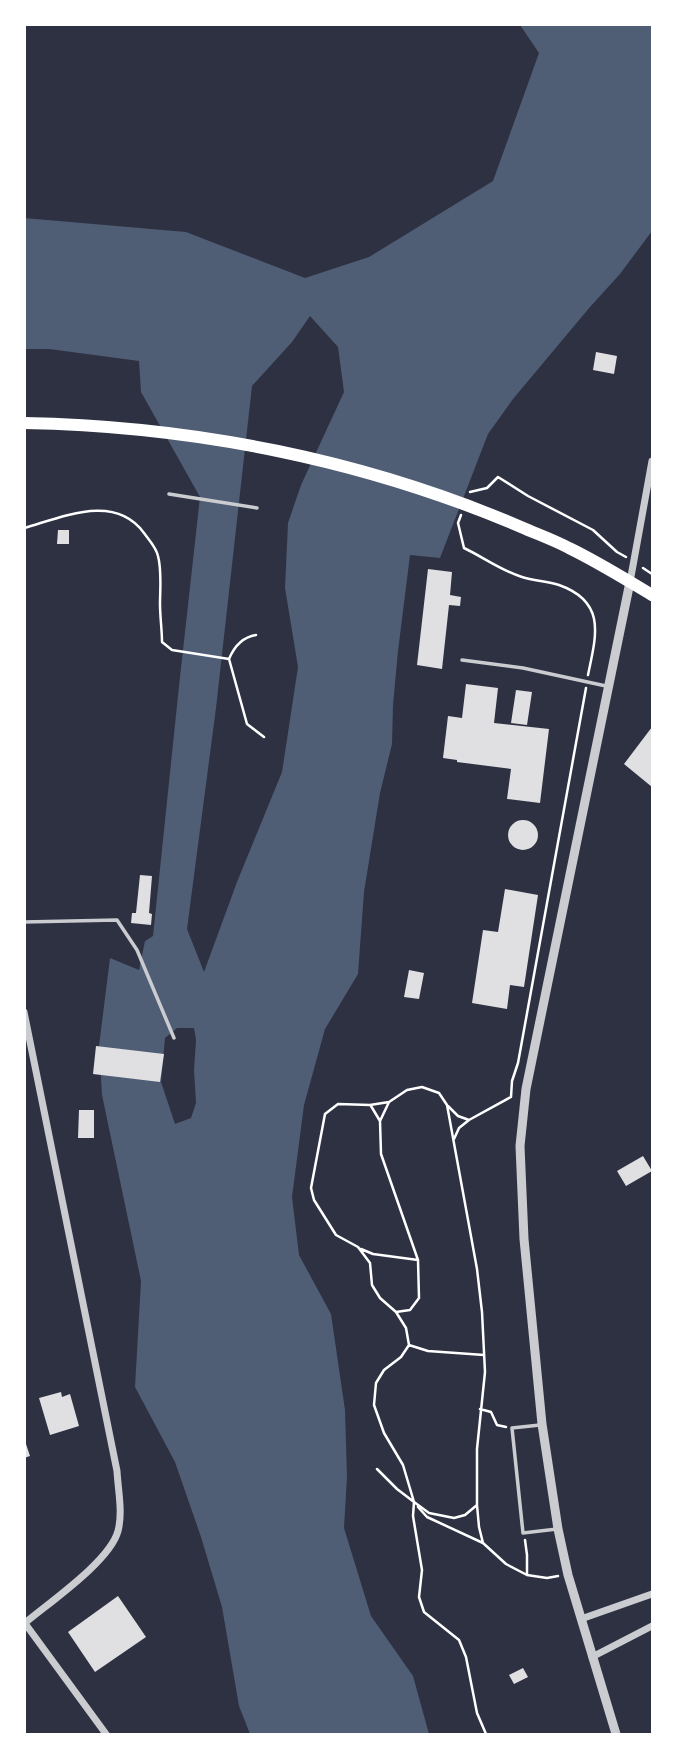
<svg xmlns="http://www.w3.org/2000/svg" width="677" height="1759" viewBox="0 0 677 1759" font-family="'Space Grotesk',sans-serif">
<rect width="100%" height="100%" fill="#2d3142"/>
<!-- water -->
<path fill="#4f5d75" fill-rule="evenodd" d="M520 25H652V231L620 274 590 307 513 399 488 434 440 558 410 555 398 651 393 705 392 744 380 793 364 892 358 974 325 1029 304 1105 292 1197 299 1255 331 1314 345 1410 347 1477 344 1528 371 1616 413 1676 429 1734H250L239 1706 222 1607 201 1537 175 1462 135 1387 141 1281 102 1095 99 1046 110 958 139 970 145 941 153 936 179 686 200 497 141 392 139 361 49 349H25L24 218 186 232 305 278 369 257 493 181 539 53ZM310 316 338 347 344 392 301 485 288 523 285 588 298 667 282 772 237 882 204 972 187 929 216 708 252 386 292 342ZM177 1028H194L196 1040 194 1070 196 1103 191 1118 175 1124 161 1082 165 1038Z"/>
<!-- building -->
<path fill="#e0e0e3" d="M596 352 617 356 614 374 593 370Z
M58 530H69V544H57Z
M428 569 452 572 450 595 461 597 460 606 449 605 442 669 417 665Z
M466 684 498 688 494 723 549 729 540 803 507 799 511 769 457 762V760L443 758 448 716 462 718Z
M516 690 532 692 527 725 511 723Z
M652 727V787L624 764Z
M508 835a15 15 0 1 1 30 0a15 15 0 1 1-30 0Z
M140 875 152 876 149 913 152 914 151 925 131 923 132 913H136Z
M505 889 538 895 524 987 510 985 507 1009 472 1003 483 930 498 932Z
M409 970 424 973 419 999 404 997Z
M96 1046 164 1054 160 1082 93 1074Z
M79 1110H94V1138H78Z
M643 1156 652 1171 626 1186 617 1171Z
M61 1392 62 1397 70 1394 79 1426 50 1435 39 1398Z
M24 1438 30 1456 24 1458Z
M118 1596 146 1637 95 1672 68 1632Z
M523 1668 528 1677 514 1684 509 1675Z"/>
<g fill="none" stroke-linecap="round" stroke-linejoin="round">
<!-- path -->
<path stroke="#fff" stroke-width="2.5" d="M470 492 487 488 498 477 528 496 593 530 617 552 626 557
M461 515 458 523 464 548C483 557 502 571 522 577 534 581 547 581 559 585 607 602 596 636 588 675
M24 528C63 517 115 493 144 533 149 540 156 547 158 556 162 571 160 588 160 604 160 617 162 630 162 642L172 650 229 659
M643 568 652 574
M256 635C243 637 234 647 229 659L247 724 264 737
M511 1097 512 1081 518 1063 586 688
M389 1102 380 1121 381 1154 418 1260 419 1298 410 1310 396 1312
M371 1106 380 1121
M448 1106 458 1116 469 1120 511 1097
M454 1139 459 1128 469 1120
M361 1249 373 1254 418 1260
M409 1345 428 1351 484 1355
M480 1409 491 1412 497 1425 506 1427
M377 1469 397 1489 414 1502
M414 1502 413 1516 422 1570 419 1597 424 1612 459 1640 466 1657 477 1713 486 1734
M477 1505 465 1515 454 1518 429 1513 414 1502 403 1465 384 1433 374 1405 376 1383 384 1370 401 1357 409 1345 406 1328 396 1312 380 1298 372 1285 370 1263 358 1247 336 1235 314 1200 311 1188 325 1114 338 1104 370 1105 389 1102 407 1090 422 1087 439 1093 447 1105 477 1269 482 1312 485 1372 477 1449V1505L479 1527 483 1543
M418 1507 427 1517 483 1543 506 1564 527 1575 547 1578 558 1576
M525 1540 527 1555V1575"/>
<!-- service -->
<path stroke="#caccd0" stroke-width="3.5" d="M169 494 257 508
M462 660 523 668 606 686
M24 922 117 920 137 950 174 1038
M540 1425 512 1428 523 1533 557 1529"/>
<!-- minor -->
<path stroke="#caccd0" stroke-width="7" d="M630 582 652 461
M24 1012 117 1471C118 1490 123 1512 118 1531 110 1561 50 1602 25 1623
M581 1619 652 1594
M24 1622 106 1734
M592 1657 652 1626"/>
<!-- tertiary -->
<path stroke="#caccd0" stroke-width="9" d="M616 1734 568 1575 558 1529 542 1424 524 1239 520 1146 526 1089 630 582"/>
<!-- primary -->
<path stroke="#fff" stroke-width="12" d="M24 423C194 426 365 460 521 527 537 534 554 540 569 548 598 562 625 579 652 595"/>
</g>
<!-- border -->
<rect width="677" height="1759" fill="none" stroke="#ffffff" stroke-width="52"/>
</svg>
